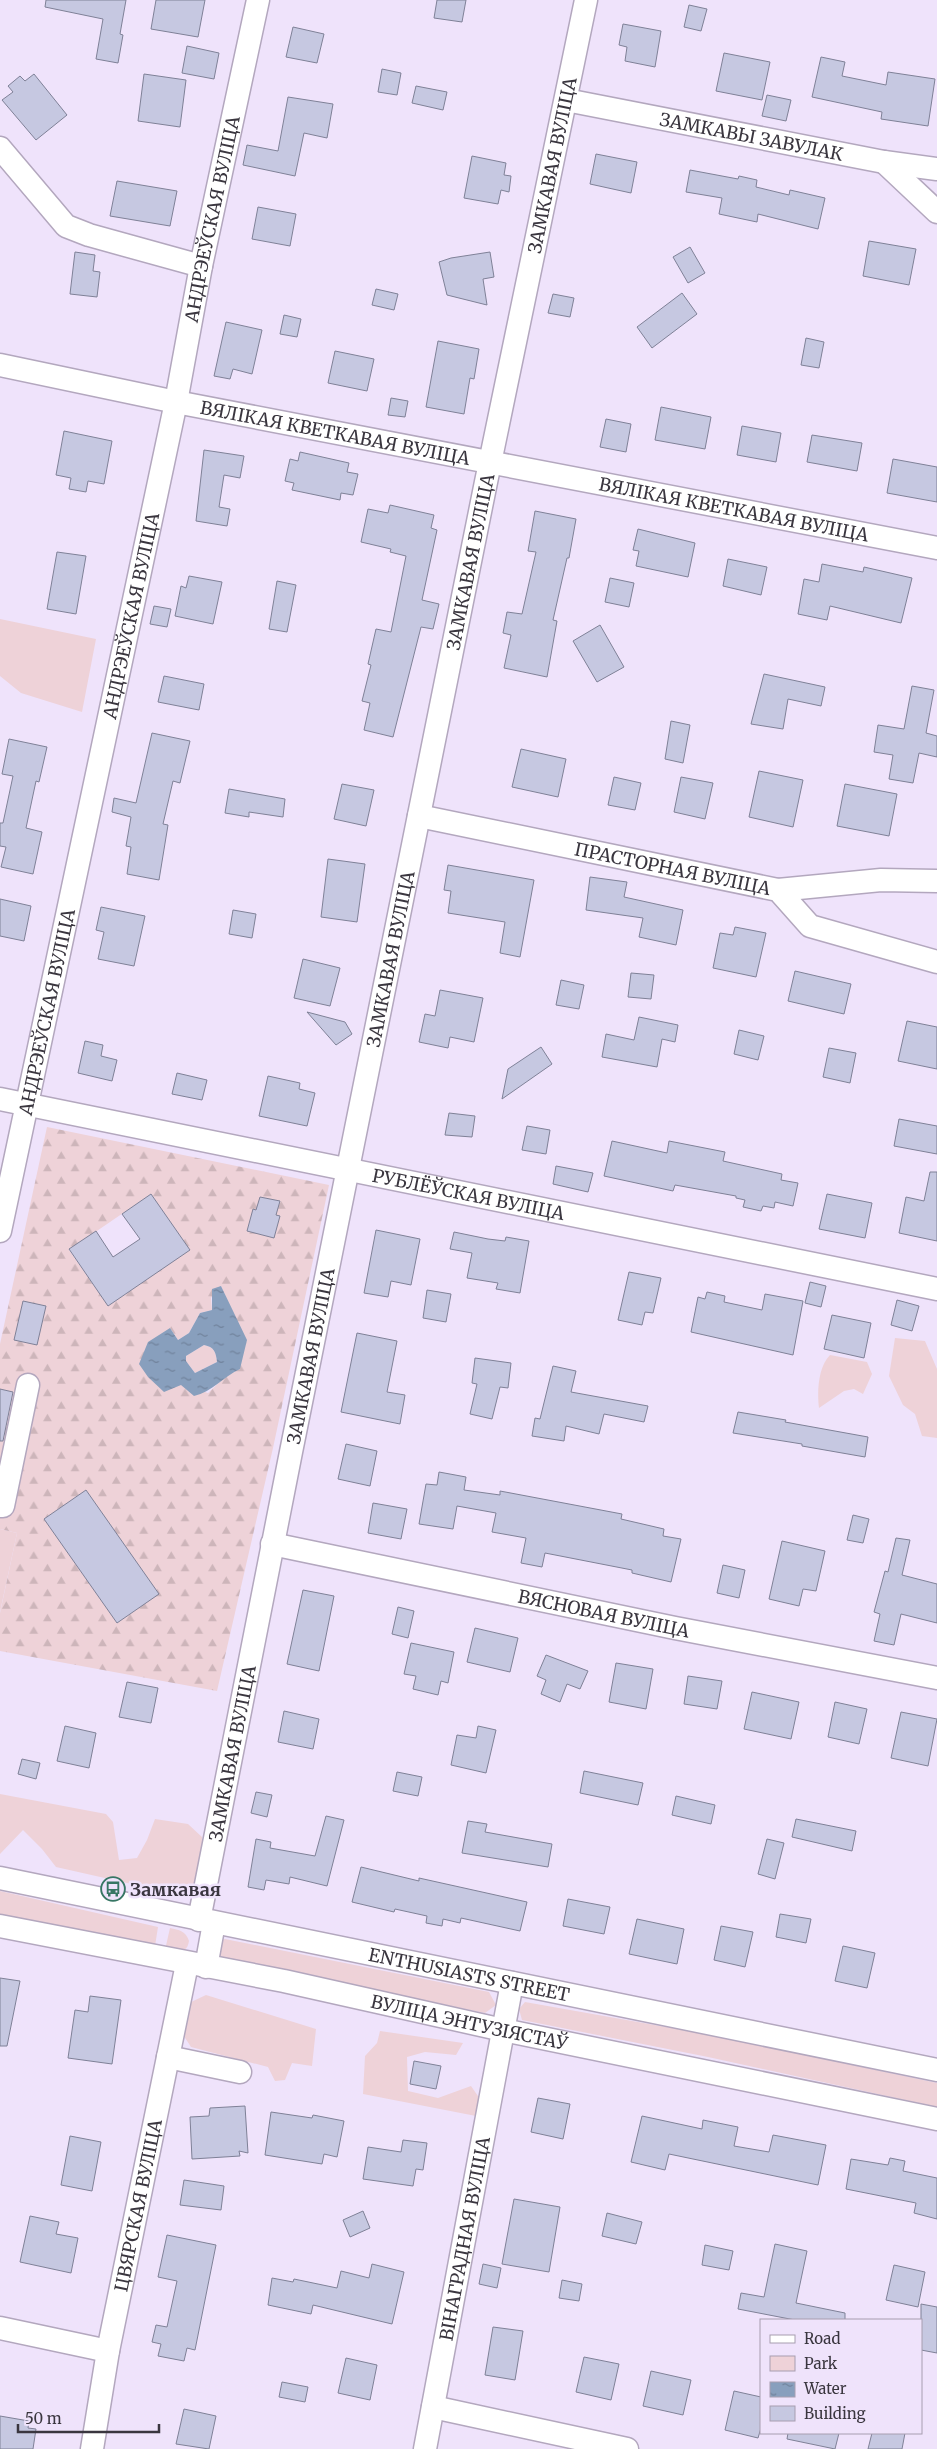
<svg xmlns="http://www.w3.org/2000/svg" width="937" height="2449" viewBox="0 0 937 2449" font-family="Merriweather,serif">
<defs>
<pattern id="forest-firs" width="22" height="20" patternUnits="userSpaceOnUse" patternTransform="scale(1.25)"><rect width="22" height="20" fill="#eed2d8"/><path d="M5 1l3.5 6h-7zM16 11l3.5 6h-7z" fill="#cdb5ba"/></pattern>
<pattern id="water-ripples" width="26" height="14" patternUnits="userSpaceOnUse" patternTransform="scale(1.25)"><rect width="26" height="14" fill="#889fbd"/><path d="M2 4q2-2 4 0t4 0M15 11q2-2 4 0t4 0" fill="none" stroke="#70829b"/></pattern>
</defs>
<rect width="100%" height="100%" fill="#efe3fb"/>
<!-- green -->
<path fill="#eed2d8" d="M0 619 96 639 82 712 21 693 0 676Z
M895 1338 925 1341 937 1369V1438L922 1436 915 1414 903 1405 889 1376Z
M204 1345C214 1347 216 1352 217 1362L195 1373 186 1361V1356Z
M830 1355 867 1362 872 1374 863 1394 854 1389 844 1391 819 1408C817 1392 818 1367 830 1355Z
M0 1529 17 1533 0 1612Z
M0 1794 106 1814 113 1822 119 1860 137 1858 147 1840 155 1819 188 1824 202 1837 201 1878 185 1892 158 1890 56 1867 42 1849 23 1830 0 1854Z
M0 1891 158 1927 155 1946 0 1915Z
M170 1928C179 1930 186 1931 189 1941 187 1955 176 1951 165 1950Z
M225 1939 489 1992 496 2005 485 2013 220 1958 217 1953 219 1941Z
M206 1995 316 2029 312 2066 292 2063 285 2080 275 2081 268 2067 191 2047 180 2030 189 2003Z
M525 2002 711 2035 937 2083V2107L708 2057 522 2020 519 2009Z
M380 2031 463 2043 456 2055 425 2052 407 2057 408 2091 438 2098 471 2086 480 2099 476 2116 363 2094 365 2056 377 2043Z"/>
<!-- forest -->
<path fill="url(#forest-firs)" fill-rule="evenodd" d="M47 1127 329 1185 273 1448 217 1691 0 1651V1613L17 1533 0 1529V1344ZM151 1194 189 1250 108 1306 69 1250ZM221 1286 235 1317 240 1369 227 1375 208 1393 181 1384 170 1328 178 1340 189 1333 200 1313 212 1310 211 1298ZM86 1490 158 1594 117 1623 44 1519Z"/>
<!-- water -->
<path fill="url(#water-ripples)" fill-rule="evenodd" d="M221 1286 247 1340 240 1369C223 1377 212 1392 194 1396L181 1385 164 1392 148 1377 139 1364 148 1342 170 1328 178 1340 189 1333 200 1313 212 1310V1289ZM204 1345C214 1347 216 1352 217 1362L195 1373 186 1361V1356Z"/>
<!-- building -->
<path fill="#c6c8e1" stroke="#7f8197" d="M46 0H126L120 34 123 35 118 63 96 59 103 19 45 7Z
M156 0H205L198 37 151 29Z
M437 0H466L462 22 434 18Z
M689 5 707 9 701 31 684 27Z
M623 24 661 31 655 67 625 61 627 47 619 45Z
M293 27 324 34 317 63 286 57Z
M187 46 219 53 214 79 182 73Z
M724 53 770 62 762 100 716 91Z
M821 57 845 62 842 76 886 85 888 72 935 79 928 126 881 119 882 112 812 97Z
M382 69 401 73 397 95 378 92Z
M34 74 67 115 36 140 2 100 13 92 8 86 20 76 25 81Z
M144 74 186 80 180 127 138 121Z
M416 86 447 92 443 110 412 103Z
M767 95 791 100 786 121 762 116Z
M288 97 333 104 327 138 304 133 295 176 243 165 247 145 278 151Z
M596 154 637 162 631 193 590 184Z
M472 156 506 163 504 175 511 176 509 192 501 190 498 204 464 198Z
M690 170 738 179 739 176 757 180 756 187 789 195 790 190 825 198 818 229 758 214 757 222 719 214 722 198 686 192Z
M117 181 177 191 170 226 110 216Z
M258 207 296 214 290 246 252 239Z
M869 241 916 249 909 285 863 276Z
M690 247 705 273 688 283 673 257Z
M75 252 95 255 93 271 100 272 97 297 70 294Z
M490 252 494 277 483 279 487 305 447 295 439 262 451 258Z
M376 289 398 294 394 310 372 305Z
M682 293 697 314 652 348 637 327Z
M553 294 574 298 570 317 548 313Z
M284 315 301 319 297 337 280 334Z
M226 322 262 330 252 374 233 369 230 379 214 376Z
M806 338 824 342 819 368 801 365Z
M438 341 479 349 474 379 470 378 464 414 426 407Z
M335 351 374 359 367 391 328 383Z
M391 398 408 401 405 417 388 415Z
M661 407 711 417 705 449 655 440Z
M606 419 631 424 626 452 600 447Z
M742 426 781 433 776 462 737 455Z
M64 431 112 441 104 484 88 481 86 492 69 489 71 478 56 475Z
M812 435 862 443 857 471 807 462Z
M204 450 244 456 240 478 224 475 219 507 230 509 227 526 196 521Z
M300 452 349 463 347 472 358 474 353 495 341 493 340 500 292 490 294 483 285 481 290 459 298 461Z
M893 459 937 467V502L887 493Z
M390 505 434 515 431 528 437 530 422 600 439 604 433 629 421 627 393 737 364 730 370 703 362 701 371 665 368 664 376 629 391 632 406 556 390 552 391 549 361 542 368 509 388 513Z
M535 511 576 519 569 558H567L553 620 557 621 547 677 504 668 511 635 503 633 507 612 522 614 536 552 528 551Z
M638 529 695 543 688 577 636 566 639 551 633 550Z
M57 552 86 556 76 614 47 609Z
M728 559 767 567 761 595 723 586Z
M822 564 863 572 864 567 912 578 901 623 830 606 827 620 798 614 804 579 819 582Z
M189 576 222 582 213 624 175 616 181 586 186 588Z
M610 578 634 583 629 607 605 602Z
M277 581 296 585 287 632 269 629Z
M154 606 171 609 167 627 150 624Z
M600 625 624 667 597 682 573 641Z
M764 674 825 687 821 706 788 699 783 729 751 724Z
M164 676 204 684 199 710 158 702Z
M912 686 934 690 926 733 937 736V757L919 753 913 783 889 779 893 755 874 752 878 725 904 729Z
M671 721 690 725 683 763 665 759Z
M152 733 190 741 180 783 173 781 163 824 168 825 159 880 127 874 131 847 126 846 131 817 112 812 114 798 136 803Z
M9 739 47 747 39 782 36 781 26 828 42 832 33 874 1 867 6 847 0 846V823H3L13 776 2 774Z
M521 749 566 759 558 797 512 787Z
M759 771 803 780 793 827 749 817Z
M614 777 641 783 635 810 608 805Z
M681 777 713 783 705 819 674 812Z
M342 784 374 790 366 826 334 819Z
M845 784 897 794 889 836 837 826Z
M229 789 285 799 283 817 249 812V817L225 813Z
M328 859 365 864 357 922 321 917Z
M448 865 534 880 520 957 500 953 505 922 448 913 451 891 444 890Z
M590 877 627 882 624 897 683 910 676 945 639 937 643 918 586 910Z
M0 899 31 906 24 941 0 936Z
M101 907 145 916 134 966 98 959 104 932 96 930Z
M233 910 256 914 252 938 229 934Z
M735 927 766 933 756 977 713 968 720 933 733 935Z
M303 959 340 968 330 1006 294 998Z
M795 971 851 984 844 1014 788 1001Z
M631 973 654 975 651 999 628 997Z
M561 980 584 985 579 1009 556 1005Z
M440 990 483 998 474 1042 450 1037 448 1048 419 1042 425 1014 435 1016Z
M307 1012 345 1022 352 1034 336 1045Z
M639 1017 678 1025 675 1042 662 1039 657 1067 602 1057 606 1034 634 1040Z
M907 1021 937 1027V1069L898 1061Z
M739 1030 764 1036 758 1060 734 1054Z
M85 1041 103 1045 101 1056 117 1060 112 1081 78 1073Z
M541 1047 552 1064 502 1099 508 1069Z
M829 1048 856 1053 850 1083 823 1077Z
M177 1073 207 1080 202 1100 172 1094Z
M268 1076 300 1083 299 1089 315 1093 307 1126 259 1116Z
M449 1113 475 1116 472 1137 445 1135Z
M899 1119 937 1126V1154L894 1146Z
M527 1126 550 1130 546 1154 522 1150Z
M612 1141 667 1153 669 1141 725 1152 723 1161 782 1174 781 1180 798 1183 793 1206 775 1202 774 1208 763 1206 761 1211 743 1207 745 1200 736 1198V1196L675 1185 673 1191 604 1176Z
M556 1166 593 1173 588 1192 553 1184Z
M930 1172H937V1241L899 1233 906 1197 924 1201Z
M151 1194 190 1250 108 1306 69 1249 96 1231 113 1257 140 1239 122 1214Z
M827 1194 872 1203 865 1238 819 1229Z
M260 1197 280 1201 276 1215 280 1216 274 1238 247 1231 253 1209 256 1210Z
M376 1230 420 1239 411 1285 391 1281 388 1297 364 1293Z
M454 1232 488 1239 505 1241 506 1237 529 1241 520 1293 496 1289 498 1283 467 1278 472 1253 450 1249Z
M629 1272 661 1278 653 1313 645 1312 642 1325 618 1320Z
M810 1282 826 1286 821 1307 805 1303Z
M427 1290 451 1294 446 1322 423 1318Z
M707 1292 725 1296 724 1302 762 1310 765 1294 803 1301 793 1355 691 1332 698 1297 705 1299Z
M897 1300 919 1306 912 1331 891 1325Z
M23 1301 46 1306 37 1345 14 1340Z
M832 1315 871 1323 864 1358 824 1349Z
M357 1333 397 1341 387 1392 405 1395 400 1424 341 1412Z
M475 1358 511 1363 508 1388 500 1387 492 1419 470 1414 477 1384 472 1383Z
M553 1366 576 1371 571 1392 648 1406 644 1422 604 1414 599 1434 566 1426 564 1441 532 1436 535 1418 540 1419Z
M0 1389 13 1392 3 1441H0Z
M738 1412 786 1420 785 1422 868 1437 865 1457 802 1446V1444L733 1433Z
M346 1444 377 1451 370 1486 338 1479Z
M439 1472 466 1477 464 1490 500 1495V1491L622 1514 621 1519 664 1529 663 1536 681 1539 671 1582 632 1573V1570L545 1553 542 1567 521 1563 526 1538 492 1532 496 1513 457 1506 453 1529 419 1524 426 1484 437 1485Z
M86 1490 159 1594 117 1623 44 1519Z
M373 1503 407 1509 401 1539 368 1533Z
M853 1515 869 1519 863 1543 847 1540Z
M896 1538 910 1540 902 1575 937 1584V1623L901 1614 894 1645 874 1641 880 1614 874 1612 885 1571 888 1572Z
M782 1541 825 1551 816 1591 803 1589 799 1606 769 1599Z
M723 1565 745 1570 739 1598 717 1593Z
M303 1590 334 1596 319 1671 287 1664Z
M398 1607 414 1611 408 1638 392 1634Z
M475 1628 518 1638 510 1672 467 1662Z
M411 1643 454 1652 448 1683 441 1681 438 1695 413 1689 416 1676 404 1674Z
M546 1655 588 1671 580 1689 567 1684 560 1702 541 1694 546 1680 537 1676Z
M616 1663 653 1669 646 1709 609 1702Z
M688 1676 722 1681 717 1709 684 1704Z
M127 1682 158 1688 151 1723 119 1717Z
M752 1692 799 1702 791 1739 744 1729Z
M835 1702 867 1709 859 1744 828 1737Z
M284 1711 319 1719 313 1749 278 1742Z
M901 1712 937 1719 928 1766 891 1758Z
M65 1726 96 1733 89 1768 57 1761Z
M478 1726 496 1730 486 1773 451 1765 457 1735 476 1738Z
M22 1759 40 1763 36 1779 18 1774Z
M584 1771 643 1783 638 1805 580 1793Z
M397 1772 422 1777 418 1796 393 1791Z
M256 1792 272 1795 267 1817 251 1813Z
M676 1796 715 1805 711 1824 672 1815Z
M326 1816 344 1820 327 1886 290 1877 289 1884 266 1880 264 1890 248 1887 256 1839 271 1842 270 1848 315 1856Z
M796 1819 856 1831 852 1851 792 1837Z
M468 1821 487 1824 485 1832 552 1844 548 1867 462 1853Z
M767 1839 784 1843 775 1879 758 1874Z
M361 1867 419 1881V1878L527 1902 520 1931 461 1918 460 1923 443 1919 442 1926 426 1923 427 1916 395 1909 394 1912 352 1902Z
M568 1899 610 1907 604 1934 563 1926Z
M780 1914 811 1919 806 1943 776 1937Z
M637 1919 684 1929 677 1964 629 1954Z
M721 1926 753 1932 745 1967 714 1960Z
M843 1946 875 1953 867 1988 835 1981Z
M0 1978 20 1981 7 2046H0Z
M90 1996 121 2000 112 2064 68 2058 75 2010 88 2012Z
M414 2061 441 2066 436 2089 410 2084Z
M538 2098 570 2104 563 2139 531 2132Z
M245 2106 248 2153 239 2151 240 2156 192 2159 190 2117 209 2116 210 2108Z
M271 2112 312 2118 313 2115 344 2121 337 2157 324 2154 322 2164 265 2155Z
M642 2116 702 2129 703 2120 738 2127 734 2146 769 2152 773 2135 826 2145 818 2185 669 2154 665 2170 631 2162Z
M70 2136 101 2142 92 2191 61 2185Z
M403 2140 427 2143 423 2170 416 2169 413 2186 363 2179 368 2147 401 2152Z
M890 2158 905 2161 903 2171 937 2178V2219L914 2213 916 2203 846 2189 851 2159 888 2165Z
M184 2180 224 2186 221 2210 180 2205Z
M514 2199 560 2207 549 2272 502 2264Z
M363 2211 370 2228 350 2237 343 2220Z
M607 2213 642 2222 636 2244 602 2236Z
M30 2216 59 2222 56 2234 78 2238 71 2273 20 2262Z
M167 2235 216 2245 195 2350 187 2348 184 2361 158 2356 161 2344 152 2342 156 2325 167 2327 177 2281 158 2277Z
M775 2244 807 2251 796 2303 845 2313V2320H795L738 2309 741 2293 764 2297Z
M705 2245 733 2251 729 2270 702 2265Z
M372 2264 404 2272 392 2324 313 2305 311 2314 268 2305 272 2278 293 2282 294 2279 337 2288 341 2271 369 2278Z
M483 2264 501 2268 497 2288 479 2284Z
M894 2265 925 2272 918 2307 886 2300Z
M562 2280 582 2284 579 2301 559 2298Z
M921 2304 937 2307V2353L921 2350Z
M493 2327 523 2331 515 2380 485 2375Z
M584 2357 619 2364 611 2400 576 2392Z
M346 2358 377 2365 370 2400 338 2393Z
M651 2371 691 2380 683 2415 643 2406Z
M282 2382 308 2387 305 2402 279 2397Z
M734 2391 761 2397V2428L758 2438 725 2430Z
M184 2409 216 2416 209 2449 176 2444Z
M0 2416 29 2421 28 2428 36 2429 33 2449H0Z
M788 2433H839L835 2449 787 2439Z
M872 2433H905L902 2449H868Z"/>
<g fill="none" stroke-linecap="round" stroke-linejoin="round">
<!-- minor casing -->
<g stroke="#b3a7be" stroke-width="25">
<g id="minor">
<path id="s1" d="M566 100 884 162 937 169"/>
<path d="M0 148 66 226 89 235 201 266"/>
<path d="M884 162 937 212"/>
<path id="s2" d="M0 365 176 402 937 548"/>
<path id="s3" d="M419 816 778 890 810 926 937 962"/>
<path d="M778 890 881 880 937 881"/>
<path id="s4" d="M0 1099 937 1289"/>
<path id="s5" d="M0 1231 176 402 201 266 258 0"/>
<path d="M0 1506H3L28 1385"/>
<path id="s6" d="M272 1544 675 1628 937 1678"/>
<path id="s7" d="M0 1878 937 2070"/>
<path id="s8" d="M199 1920 291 1452 486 482 586 0"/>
<path id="s9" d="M0 1926 284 1981 503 2030 937 2119"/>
<path d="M206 1967 214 1923"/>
<path d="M168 2057 240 2072"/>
<path d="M0 2328 108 2351"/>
<path d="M433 2407 627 2449"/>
<path id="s10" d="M92 2449 108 2351 187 1964"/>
<path id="s11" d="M425 2449 512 1983"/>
</g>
</g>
<!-- minor -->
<use href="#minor" stroke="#fff" stroke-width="22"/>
</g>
<!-- icons -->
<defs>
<g id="bus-ring" transform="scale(1.25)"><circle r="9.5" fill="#efe3fb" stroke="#377664" stroke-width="1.5"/><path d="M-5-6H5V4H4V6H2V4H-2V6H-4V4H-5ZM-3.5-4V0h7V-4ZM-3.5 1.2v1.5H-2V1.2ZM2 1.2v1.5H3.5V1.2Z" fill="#377664"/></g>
</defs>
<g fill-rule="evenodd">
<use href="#bus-ring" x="113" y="1889"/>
</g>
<g text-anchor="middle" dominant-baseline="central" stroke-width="5" stroke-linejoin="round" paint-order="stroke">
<!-- street labels -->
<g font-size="18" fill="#3a363f" stroke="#efe3fb">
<text stroke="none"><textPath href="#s1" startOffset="189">ЗАМКАВЫ ЗАВУЛАК</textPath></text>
<text stroke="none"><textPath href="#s8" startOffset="1790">ЗАМКАВАЯ ВУЛІЦА</textPath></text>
<text stroke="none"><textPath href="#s5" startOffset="1034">АНДРЭЕЎСКАЯ ВУЛІЦА</textPath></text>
<text stroke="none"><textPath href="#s2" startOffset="342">ВЯЛІКАЯ КВЕТКАВАЯ ВУЛІЦА</textPath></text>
<text stroke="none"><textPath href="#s2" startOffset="748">ВЯЛІКАЯ КВЕТКАВАЯ ВУЛІЦА</textPath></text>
<text stroke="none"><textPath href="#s8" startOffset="1385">ЗАМКАВАЯ ВУЛІЦА</textPath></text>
<text stroke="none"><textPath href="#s5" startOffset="629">АНДРЭЕЎСКАЯ ВУЛІЦА</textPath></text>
<text stroke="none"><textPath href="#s3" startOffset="259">ПРАСТОРНАЯ ВУЛІЦА</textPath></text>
<text stroke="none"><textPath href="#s8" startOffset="980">ЗАМКАВАЯ ВУЛІЦА</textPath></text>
<text stroke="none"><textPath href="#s5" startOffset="224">АНДРЭЕЎСКАЯ ВУЛІЦА</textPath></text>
<text stroke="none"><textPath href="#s4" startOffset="478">РУБЛЁЎСКАЯ ВУЛІЦА</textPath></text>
<text stroke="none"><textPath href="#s8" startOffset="575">ЗАМКАВАЯ ВУЛІЦА</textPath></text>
<text stroke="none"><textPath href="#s6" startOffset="339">ВЯСНОВАЯ ВУЛІЦА</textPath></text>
<text stroke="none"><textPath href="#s8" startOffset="170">ЗАМКАВАЯ ВУЛІЦА</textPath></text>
<text stroke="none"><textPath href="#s7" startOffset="479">ENTHUSIASTS STREET</textPath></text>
<text stroke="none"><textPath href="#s9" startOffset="479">ВУЛІЦА ЭНТУЗІЯСТАЎ</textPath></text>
<text stroke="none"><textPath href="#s10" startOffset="248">ЦВЯРСКАЯ ВУЛІЦА</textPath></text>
<text stroke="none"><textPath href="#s11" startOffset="214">ВІНАГРАДНАЯ ВУЛІЦА</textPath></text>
</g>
<!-- poi labels -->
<g font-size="18" font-weight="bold" fill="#3a363f" stroke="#efe3fb" text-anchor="start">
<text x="130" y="1889">Замкавая</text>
</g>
</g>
<!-- legend -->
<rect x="760" y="2319" width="162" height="115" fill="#efe3fb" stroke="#a79eb0"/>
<rect x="770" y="2335" width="25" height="8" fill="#ffffff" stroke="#a79eb0"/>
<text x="804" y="2344" font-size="15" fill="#3a363f">Road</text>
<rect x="770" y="2356" width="25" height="15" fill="#eed2d8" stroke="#a79eb0"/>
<text x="804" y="2369" font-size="15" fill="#3a363f">Park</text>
<rect x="770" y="2382" width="25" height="15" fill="url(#water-ripples)" stroke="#a79eb0"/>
<text x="804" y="2394" font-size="15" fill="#3a363f">Water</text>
<rect x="770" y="2406" width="25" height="15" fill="#c6c8e1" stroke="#a79eb0"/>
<text x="804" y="2419" font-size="15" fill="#3a363f">Building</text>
<!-- scale -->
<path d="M18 2424v8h141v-8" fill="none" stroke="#3a363f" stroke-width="2.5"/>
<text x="25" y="2424" font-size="15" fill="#3a363f" stroke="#efe3fb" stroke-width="4" paint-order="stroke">50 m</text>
</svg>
